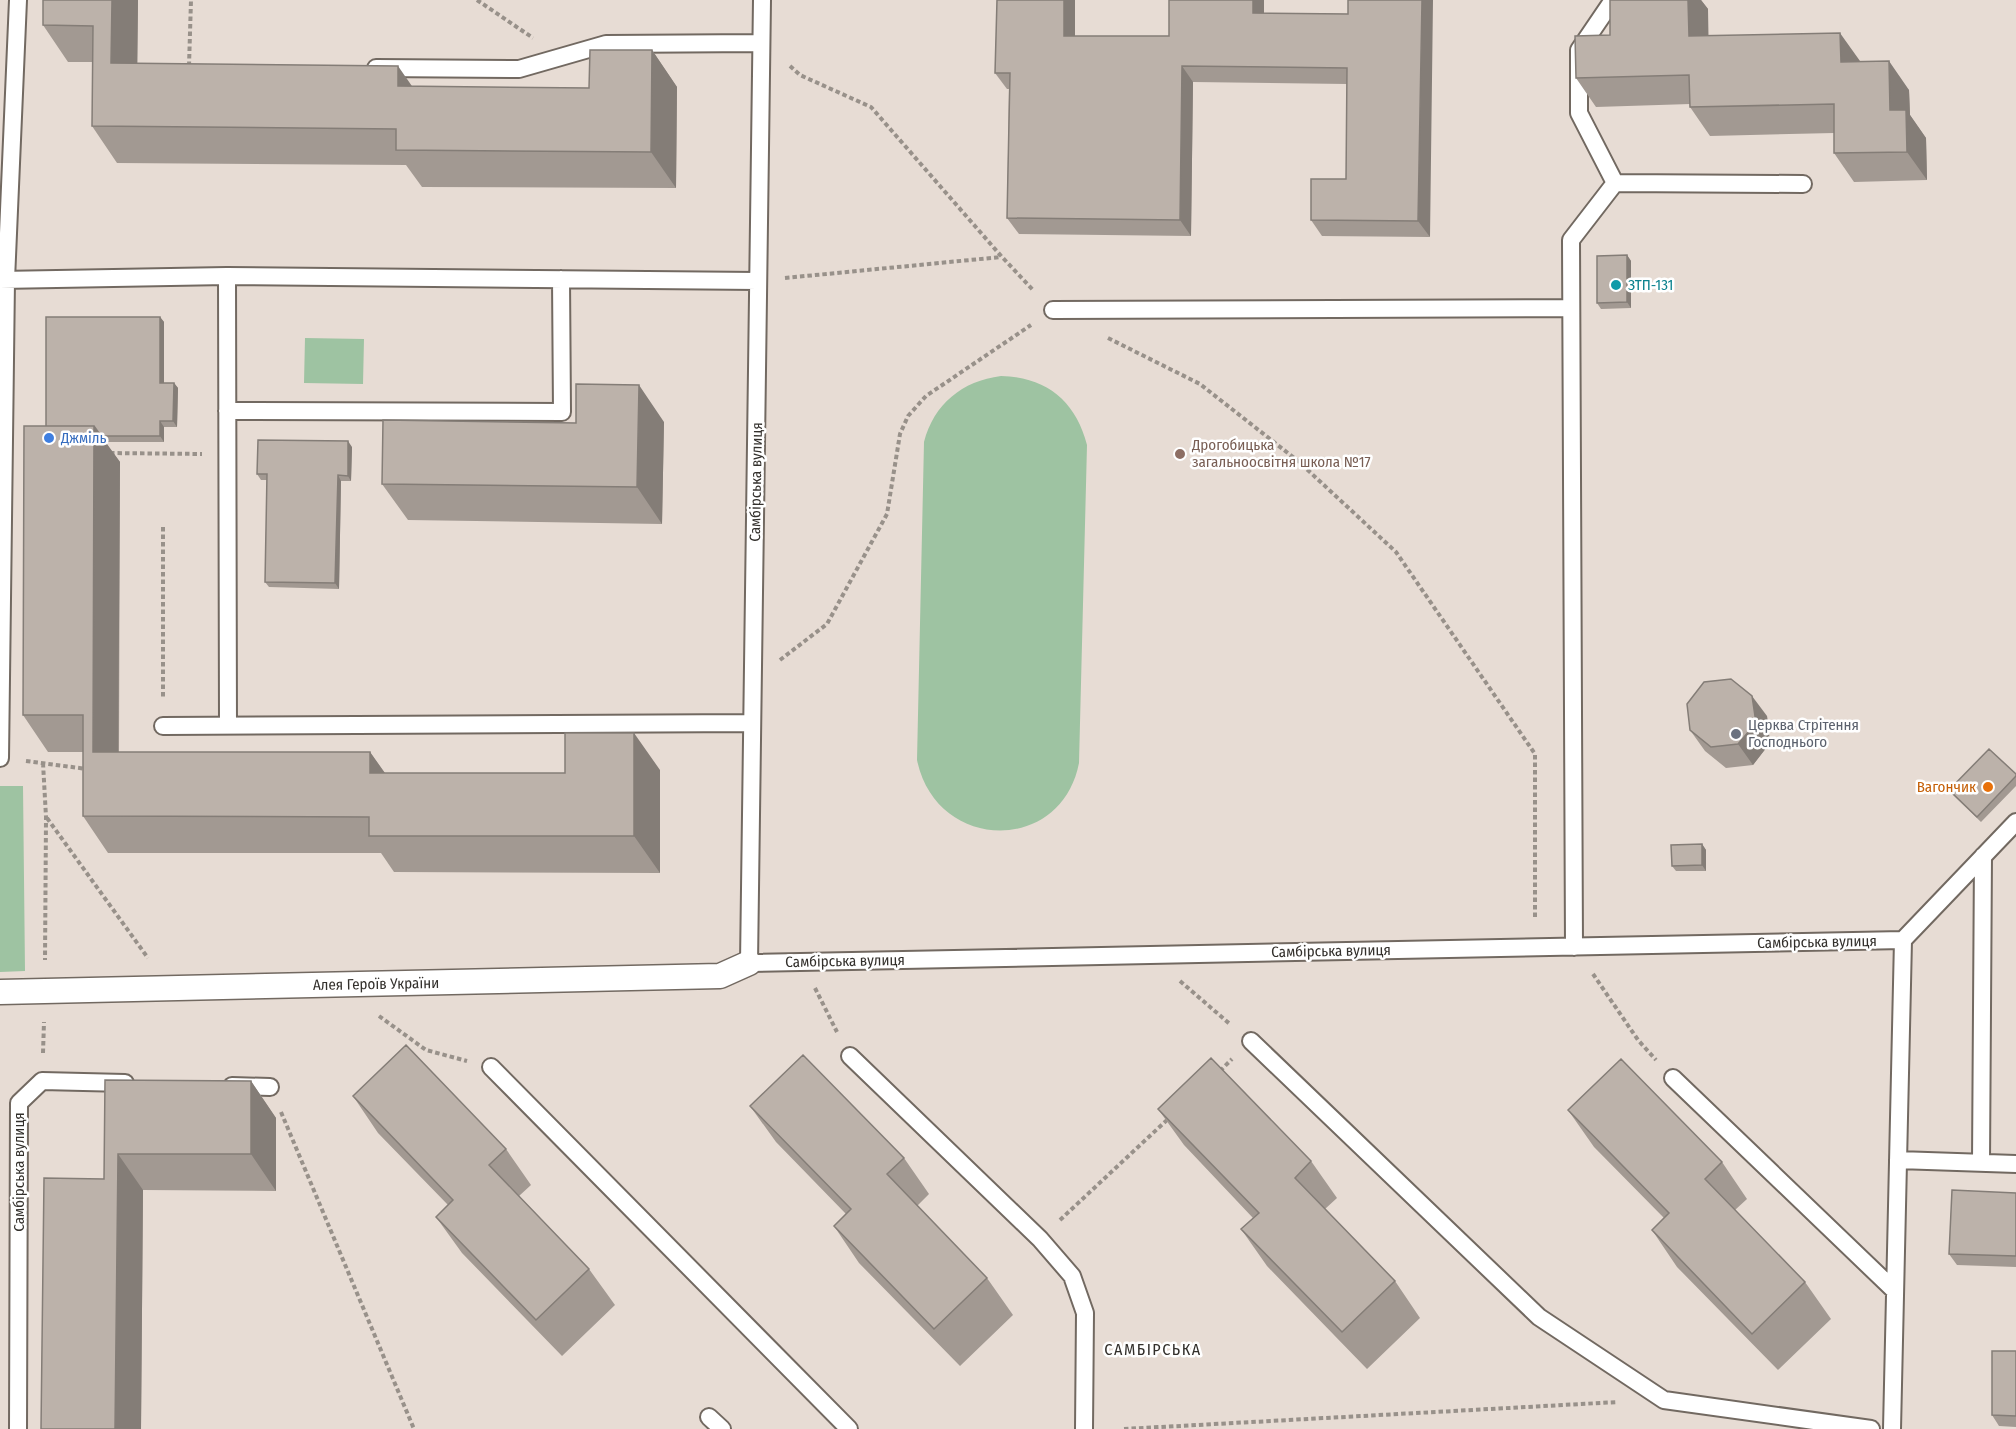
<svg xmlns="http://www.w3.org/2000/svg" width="2016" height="1429" viewBox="0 0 2016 1429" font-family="'Fira Sans Condensed',sans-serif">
<rect width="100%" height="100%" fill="#e7dcd4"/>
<!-- green -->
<path fill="#9ec3a2" d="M305 338 364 339 363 384 304 383Z
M1001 376C1046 377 1076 401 1087 445L1079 763C1061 855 936 852 917 760L924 442C934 404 962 381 1001 376Z
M23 786 25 971 0 972V786Z"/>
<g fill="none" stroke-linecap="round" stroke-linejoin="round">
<!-- service casing -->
<g stroke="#726961" stroke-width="20">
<path id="service" d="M762 0 749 963 1903 940
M1613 0 1579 50V113L1615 183
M376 68 519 69 606 44 761 43
M227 276 228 725
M0 280 227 276 758 281
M1053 310 1571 308
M227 411 562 412 561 279
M163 726 752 723
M0 758 6 280 18 0
M1574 947 1571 240 1615 183 1803 184
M1251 1041 1539 1317 1664 1400 1871 1429
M850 1056 1040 1239 1072 1276 1085 1313 1084 1429
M491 1067 849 1429
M1673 1078 1895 1291
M232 1086 270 1087
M1898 1160 2016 1164
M1981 1163 1983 856
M709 1417 722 1429
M18 1429 19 1103 42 1081 125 1083
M1892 1429 1903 940 2016 822"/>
</g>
<!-- pedestrian casing -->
<g stroke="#726961" stroke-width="27">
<path id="pedestrian" d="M0 992 720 976 749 963"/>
</g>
<!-- path -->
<path stroke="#98918a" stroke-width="4" stroke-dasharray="4.5 3" stroke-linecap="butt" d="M477 0 533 38
M189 66 191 0
M790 66 800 75 871 107 1002 257 1034 291
M785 278 1001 257
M1108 338 1200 384 1298 461 1396 552 1535 754V920
M110 453 202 454
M163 527V699
M780 660 827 624 887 514 900 434 908 416 926 396 1031 325
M26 761 87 769
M43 763 46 817 45 960
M47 818 148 958
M1593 974 1638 1040 1656 1060
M1180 981 1231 1025
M815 988 837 1032
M379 1016 426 1050 467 1061
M43 1053 44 1022
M1220 1071 1232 1059
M281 1112 414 1429
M1060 1220 1168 1119
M1124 1429 1618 1402"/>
<!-- service -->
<use href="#service" stroke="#fff" stroke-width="16"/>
<!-- pedestrian -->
<use href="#pedestrian" stroke="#fff" stroke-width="24"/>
</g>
<!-- wall -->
<path fill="#a29992" d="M138 0 137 64 412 87 589 88 652 50 677 87 676 188 422 187 406 165 117 163 92 126V62H68L43 25Z
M997 0H1075V36H1169V0H1264V13L1348 14 1430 237 1322 236 1311 220 1346 179 1347 84 1193 82 1191 236 1019 234 1007 218 1009 89H1007L995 73Z
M1610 0H1701L1708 9V36L1860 62 1909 90 1910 115 1926 138 1927 180 1854 182 1834 153V133L1710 136 1690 107V104L1596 107 1576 78 1610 35Z
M1627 255 1631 261V308L1601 309 1597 303Z
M160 317 164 322V383H174L178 388 177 427H164V442H105L120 462 119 752H370L385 773H565L660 770V873L394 872 381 853H108L83 816V752H48L23 715 46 426Z
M664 422 662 524 408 520 382 484 576 423Z
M352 447 351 481H341L339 589 269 587 265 582 267 480H261L257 474Z
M1767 716 1770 743 1753 765 1726 768 1705 751 1690 730Z
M2016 774V786L1981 822 1953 795 1949 790Z
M1702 844 1706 850V871H1676L1672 866Z
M105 1080 251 1081 276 1118V1191L143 1190 141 1429H41L104 1179Z
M353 1096 506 1149 531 1185 519 1196 589 1269 615 1305 562 1356 462 1253 436 1217 448 1205 378 1133Z
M750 1106 904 1158 929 1194 917 1206 987 1278 1013 1315 960 1366 859 1263 834 1226 846 1214 776 1142Z
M1158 1109 1311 1161 1337 1198 1325 1209 1395 1281 1420 1318 1367 1369 1267 1266 1241 1229 1253 1218 1184 1145Z
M1568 1110 1722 1162 1747 1199 1735 1210 1805 1282 1831 1319 1778 1370 1677 1267 1652 1230 1664 1218 1594 1147Z
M2016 1193V1267L1957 1265 1949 1254Z
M2016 1351V1427L1999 1426 1992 1415Z"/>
<!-- shaded-wall -->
<path fill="#847d77" d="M112 0H138L137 100 111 63Z
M1064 0H1075V52L1064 36Z
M1253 0H1264V29L1253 13Z
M1422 0H1433L1430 237 1418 221Z
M1688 0H1701L1708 9 1709 65 1689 36Z
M1840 33 1860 61 1841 62Z
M652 50 677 87 676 188 651 152Z
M1889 61 1909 90 1910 115 1926 138 1927 180 1907 152 1890 110Z
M398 66 423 102 398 86Z
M1182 66 1193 82 1191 236 1180 220Z
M1627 255 1631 261V308L1627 302Z
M160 317 164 322V388L160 383Z
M174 383 178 388 177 427 173 421Z
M639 385 664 422 662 524 637 487Z
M160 421 164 427V442L160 436Z
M94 426 120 462 118 789 93 752Z
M348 441 352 447 351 481 348 476Z
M338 475 341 481 339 589 335 583Z
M1752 696 1767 716 1770 743 1753 765 1738 744Z
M634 733 660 770V873L634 836Z
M370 752 396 789 370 773Z
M1702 844 1706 850V871L1702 865Z
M251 1081 276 1118V1191L251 1154Z
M118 1154 143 1190 141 1429H115Z"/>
<!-- building -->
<path fill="#bcb2aa" stroke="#847d77" stroke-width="1.5" d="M43 0H112L111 63 398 66V86L589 88 590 50H652L651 152 396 150V129L92 126 93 26 43 25Z
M997 0H1064V36H1169V0H1253V13L1348 14V0H1422L1418 221 1311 220V179H1346L1347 68 1182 66 1180 220 1007 218 1010 73H995Z
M1610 0H1688L1689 36 1840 33 1841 62 1889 61 1890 110H1906L1907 152 1834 153V104L1690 107 1689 75 1576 78 1575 36 1610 35Z
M1627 255V302L1597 303V256Z
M46 317H160V383H174L173 421H160V436H101L94 426H46Z
M576 384 639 385 637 487 382 484 383 420 576 423Z
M24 426H94L93 752H370V773H565V733H634V836H369V817L83 816V715H23Z
M258 440 348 441V476L338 475 335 583 265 582 267 474H257Z
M1731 679 1752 696 1756 723 1738 744 1711 747 1690 730 1687 704 1704 682Z
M1989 749 2016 774V776L1977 817 1949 790Z
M1702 844V865L1672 866 1671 845Z
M406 1045 506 1149 489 1165 589 1269 536 1320 436 1217 453 1200 353 1096Z
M803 1055 904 1158 887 1174 987 1278 934 1329 834 1226 851 1209 750 1106Z
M1211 1058 1311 1161 1295 1178 1395 1281 1342 1332 1241 1229 1259 1213 1158 1109Z
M1621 1059 1722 1162 1705 1179 1805 1282 1752 1334 1652 1230 1669 1213 1568 1110Z
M105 1080 251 1081V1154H118L115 1429H41L44 1178 104 1179Z
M1952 1190 2016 1193V1256L1949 1254Z
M1992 1351H2016V1416L1992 1415Z"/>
<!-- markers -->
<circle fill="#0f9aa8" stroke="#fff" stroke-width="2" cx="1616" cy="285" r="6"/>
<circle fill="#3f7fe0" stroke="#fff" stroke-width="2" cx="49" cy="438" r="6"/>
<circle fill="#8d6e63" stroke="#fff" stroke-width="2" cx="1180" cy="454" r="6"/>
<circle fill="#6b7280" stroke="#fff" stroke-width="2" cx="1736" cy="734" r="6"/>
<circle fill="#e8710a" stroke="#fff" stroke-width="2" cx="1988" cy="787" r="6"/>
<g text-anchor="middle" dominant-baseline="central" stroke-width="5" stroke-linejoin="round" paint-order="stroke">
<!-- culture labels -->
<g font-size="15" fill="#0d838f" stroke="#fff" text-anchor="start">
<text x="1628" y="285">ЗТП-131</text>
</g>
<!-- shop labels -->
<g font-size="15" fill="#366cbe" stroke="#fff" text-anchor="start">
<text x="61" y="438">Джміль</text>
</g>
<!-- education labels -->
<g font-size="15" fill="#785e54" stroke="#fff" text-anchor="start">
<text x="1192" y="445">Дрогобицька<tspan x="1192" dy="17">загальноосвітня школа №17</tspan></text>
</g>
<!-- street labels -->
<g font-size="15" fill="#33302c" stroke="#fff">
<text transform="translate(756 482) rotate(-89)">Самбірська вулиця</text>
<text transform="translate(1817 942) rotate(-1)">Самбірська вулиця</text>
<text transform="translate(1331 951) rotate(-1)">Самбірська вулиця</text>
<text transform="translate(845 961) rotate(-1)">Самбірська вулиця</text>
<text transform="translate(376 984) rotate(-1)">Алея Героїв України</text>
<text transform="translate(19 1172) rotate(-90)">Самбірська вулиця</text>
</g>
<!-- worship labels -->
<g font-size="15" fill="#5b616d" stroke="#fff" text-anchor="start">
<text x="1748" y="725">Церква Стрітення<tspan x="1748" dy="17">Господнього</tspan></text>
</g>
<!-- food labels -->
<g font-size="15" fill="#c56008" stroke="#fff" text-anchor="end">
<text x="1976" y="787">Вагончик</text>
</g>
<!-- neighbourhood labels -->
<g font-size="16" letter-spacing="1.5" fill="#33302c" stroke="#fff">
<text x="1153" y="1349">САМБІРСЬКА</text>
</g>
</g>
</svg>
